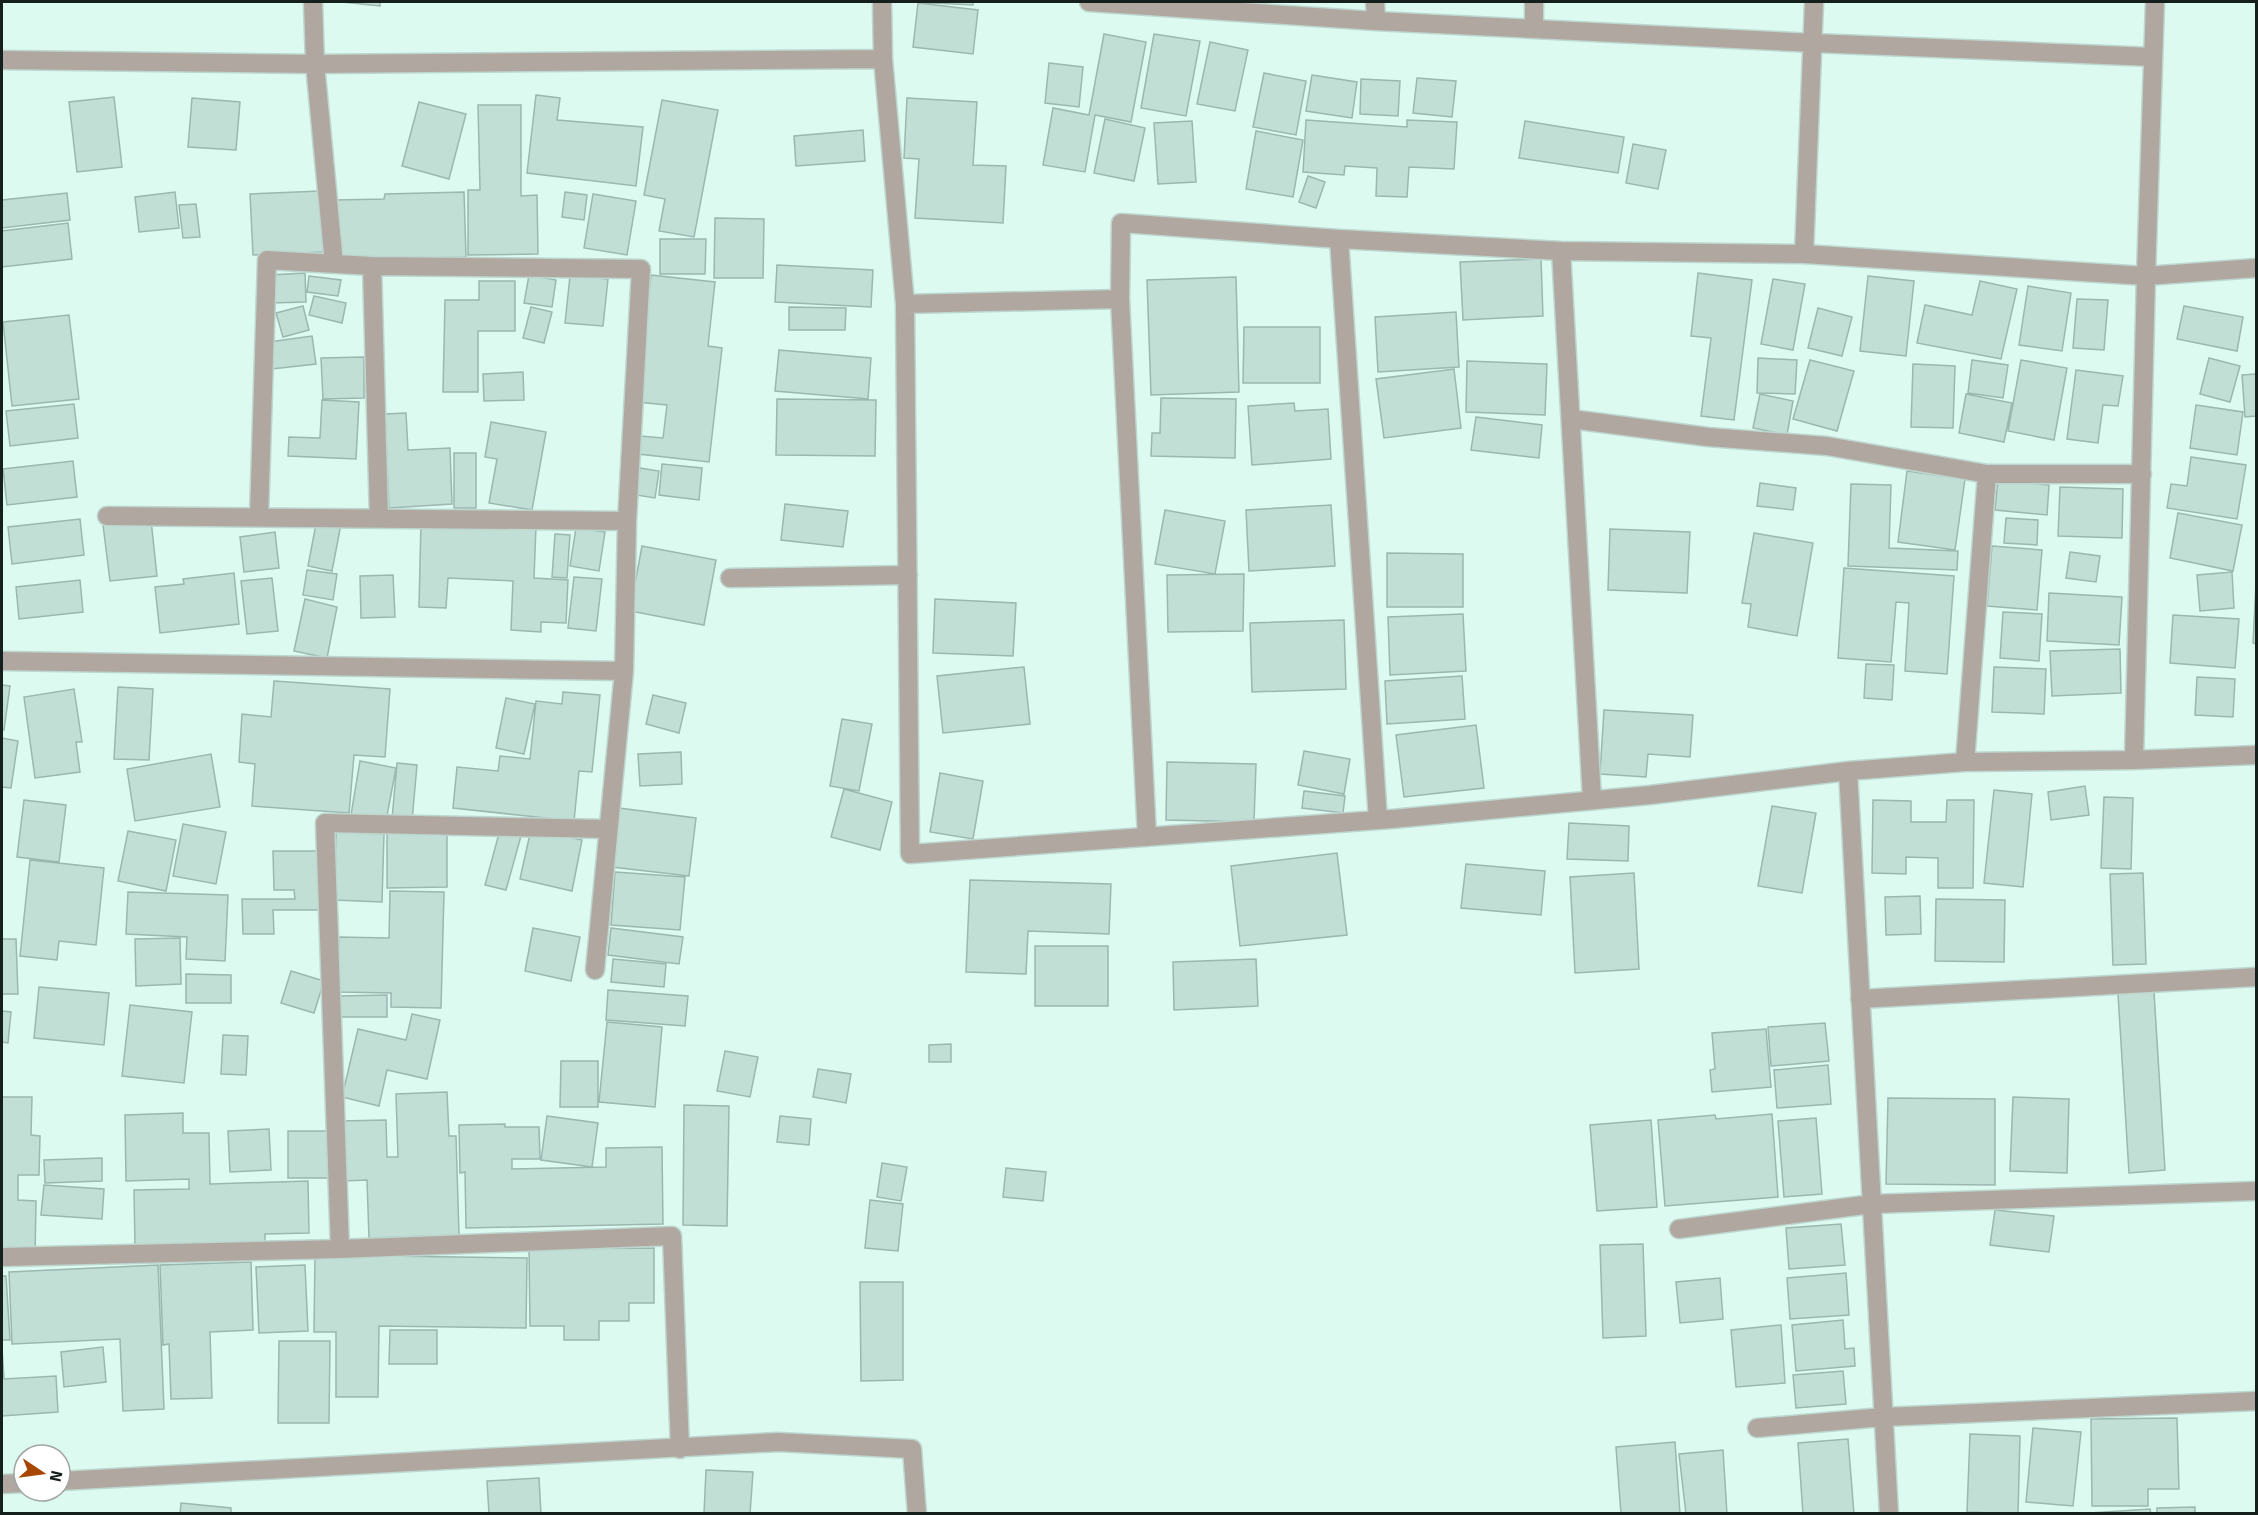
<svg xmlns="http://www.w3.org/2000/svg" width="2258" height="1515" viewBox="0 0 2258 1515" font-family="Signika,sans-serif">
<rect width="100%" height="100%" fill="#ddfaf1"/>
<!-- building -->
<path fill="#c2dfd6" stroke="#9bb7af" stroke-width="1.5" d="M342 2H380V6Z
M911 2H973V5Z
M918 3 978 10 973 54 913 47Z
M1104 34 1146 42 1131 122 1095 115 1085 172 1043 165 1053 108 1089 115Z
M1154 34 1200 41 1186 116 1141 108Z
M1210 42 1248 50 1235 111 1197 104Z
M1049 63 1083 67 1079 107 1045 103Z
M1264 73 1306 81 1296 135 1253 127Z
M1312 75 1357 82 1352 118 1306 111Z
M1417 78 1456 81 1452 117 1413 113Z
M1361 79 1400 81 1398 116 1360 114Z
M536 95 560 98 557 120 643 127 636 186 527 173Z
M114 97 122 167 77 172 69 102Z
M192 98 240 102 236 150 188 147Z
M907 98 977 102 973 165 1006 166 1003 223 915 218 919 159 904 158Z
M662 100 718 110 694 237 659 231 665 199 644 195Z
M419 102 466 114 449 179 402 166Z
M478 105H521V196L537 195 538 254 468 255V190H480Z
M1105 119 1145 128 1134 181 1094 173Z
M1306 120 1407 127V120L1457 122 1454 169 1409 167 1407 197 1376 196 1377 168 1345 166 1344 175 1303 172Z
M1192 121 1196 182 1158 184 1154 123Z
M1525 121 1624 137 1618 173 1519 158Z
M863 130 865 161 796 166 794 136Z
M1256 131 1303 140 1293 197 1246 189Z
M1633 144 1666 150 1658 189 1626 183Z
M1308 176 1325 182 1316 208 1299 202Z
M320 191 323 252 253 255 250 194Z
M175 192 179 228 139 232 135 197Z
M464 192 466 257 338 261 336 200 384 199 385 194Z
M565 192 587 195 584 220 562 217Z
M67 193 70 220 2 228V200Z
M593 194 636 201 627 255 584 248Z
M196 204 200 237 183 238 179 205Z
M715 218 764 219 763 278H714Z
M68 223 72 259 2 267V231Z
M660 239H706L705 274H660Z
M1541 259 1543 316 1463 320 1460 262Z
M777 265 873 270 871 307 775 302Z
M305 273 306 302 271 303 269 275Z
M1698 273 1752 280 1734 420 1701 416 1711 338 1691 336Z
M529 275 556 280 552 307 524 303Z
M651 275 715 282 708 346 722 348 709 462 638 454 640 436 663 438 667 405 637 402Z
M309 276 341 280 338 296 307 292Z
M570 276 608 279 603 326 565 323Z
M1868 276 1914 281 1906 356 1860 351Z
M1236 277 1239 392 1151 395 1147 280Z
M1773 279 1805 284 1793 350 1761 344Z
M479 281H515V331H478V392H443L445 300H479Z
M1980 281 2017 289 2001 359 1917 343 1925 305 1972 315Z
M2028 286 2071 293 2062 351 2019 345Z
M314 296 346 303 342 323 309 315Z
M2077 299 2108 300 2104 350 2073 348Z
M303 306 309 330 283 337 276 313Z
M2184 306 2243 317 2237 351 2177 339Z
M531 307 552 312 544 343 523 338Z
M789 307 846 308 845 330H789Z
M1818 308 1852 317 1842 356 1808 348Z
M1456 312 1459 367 1378 372 1375 317Z
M69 315 79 399 12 406 3 322Z
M1244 327H1320V383H1243Z
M312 336 316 364 272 369 269 342Z
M779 350 871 358 868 399 775 391Z
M364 357V398L323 399 321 358Z
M1758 358 1797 360 1795 394 1757 393Z
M2209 358 2240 366 2230 402 2200 394Z
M1810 360 1854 371 1837 431 1793 419Z
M1972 360 2008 365 2003 398 1968 393Z
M2021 360 2067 368 2054 440 2008 431Z
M1467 361 1547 364 1545 415 1466 412Z
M1913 364 1955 366 1953 428 1911 427Z
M1454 369 1461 428 1384 438 1376 379Z
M2076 370 2123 376 2118 406 2103 405 2098 443 2067 439Z
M523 372 524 400 484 401 483 374Z
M2256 374V416L2245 417 2242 375Z
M1760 394 1793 401 1787 435 1753 428Z
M1966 394 2012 403 2004 442 1959 433Z
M1161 398 1236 399 1235 458 1151 456 1152 433H1160Z
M777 399 876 400 875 456 776 455Z
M322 400 359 402 356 459 288 456 289 437 320 438Z
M1294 403 1295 411 1328 409 1331 459 1252 465 1248 406Z
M74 404 78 438 10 446 6 411Z
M2196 405 2243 412 2237 455 2190 448Z
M406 413 408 450 450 448 452 504 389 508 385 414Z
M1476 417 1542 425 1539 458 1471 450Z
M491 422 546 432 532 510 489 503 497 459 485 457Z
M454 453H476V508H454Z
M2191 457 2246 465 2237 519 2167 508 2171 484 2187 486Z
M73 461 77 497 7 505 3 469Z
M662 464 702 468 699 500 659 495Z
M640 468 659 471 655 498 636 495Z
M1907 471 1965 479 1955 550 1898 542Z
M1998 480 2049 485 2047 515 1995 510Z
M1760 483 1796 488 1793 510 1757 506Z
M1851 484 1891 485 1889 548 1958 551 1957 570 1848 566Z
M2060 487 2123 489 2122 538 2058 536Z
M785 504 848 511 843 547 781 540Z
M1331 505 1335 566 1249 571 1246 510Z
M1165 510 1225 521 1215 574 1155 564Z
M2178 513 2242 525 2233 571 2170 558Z
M2006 518 2038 520 2037 545 2004 543Z
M80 519 84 555 12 564 8 527Z
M317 519 341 524 332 571 308 566Z
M151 520 157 576 110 581 103 525Z
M421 522 536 526 534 578 568 580 566 623 541 622V632L511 630 513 581 448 578 446 608 419 607Z
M576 528 605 532 599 571 570 566Z
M1610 529 1690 532 1687 593 1608 590Z
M275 532 279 568 244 572 240 537Z
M1754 533 1813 543 1797 636 1748 627 1751 604 1742 603Z
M555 534 570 535 567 578 552 577Z
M642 546 716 560 704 625 630 611Z
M1992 546 2042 550 2037 610 1987 606Z
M2070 552 2100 556 2096 582 2066 578Z
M1387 553 1463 554V607H1387Z
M1844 568 1954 576 1947 674 1905 671 1909 603 1896 602 1891 662 1838 658Z
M307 570 337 574 333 600 303 595Z
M2232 572 2234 608 2200 611 2197 575Z
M234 573 239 624 160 633 155 587 184 584 183 579Z
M1244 574 1243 631 1168 632 1167 575Z
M393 575 395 617 361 618 360 576Z
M574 577 602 579 596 631 568 628Z
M272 578 278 631 247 634 241 581Z
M80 580 83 612 19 619 16 587Z
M2256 584V644L2253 643Z
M2049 593 2122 597 2119 645 2047 641Z
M305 599 337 607 327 658 294 651Z
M935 599 1016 603 1013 656 933 653Z
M2003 612 2042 614 2039 661 2000 658Z
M1463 614 1466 671 1390 675 1388 617Z
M2173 615 2239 619 2235 668 2170 663Z
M1344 620 1346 689 1252 692 1250 623Z
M2120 649 2121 693 2052 696 2050 651Z
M1866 664 1894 665 1892 700 1864 698Z
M1024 667 1030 724 943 733 937 676Z
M1994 667 2046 669 2044 714 1992 712Z
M1462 676 1465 719 1387 724 1385 681Z
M2197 677 2235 679 2233 717 2195 715Z
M274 681 390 689 385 757 354 755 349 813 252 806 255 764 239 762 242 714 271 717Z
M2 685 10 686 4 730H2Z
M118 687 153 689 149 760 114 759Z
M74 689 82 742H76L80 772 35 778 24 697Z
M563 692 600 695 592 772 579 771 574 821 453 808 457 767 498 771 500 756 530 759 536 701 562 704Z
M653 695 686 703 679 733 646 724Z
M506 698 535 704 524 754 496 748Z
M1604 710 1693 715 1690 757 1648 754 1646 777 1600 774Z
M842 719 872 724 859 791 830 786Z
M1476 725 1484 788 1404 797 1396 735Z
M2 738 18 741 11 788 2 787Z
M1304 751 1350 759 1344 794 1298 785Z
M681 752 682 784 640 786 638 754Z
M211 754 220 807 135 821 127 769Z
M360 761 396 768 386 821 351 815Z
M1167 762 1256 764 1254 822 1166 820Z
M397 763 417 765 412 821 392 819Z
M940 773 983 781 973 839 930 832Z
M2085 786 2089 815 2051 820 2048 792Z
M844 789 892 802 880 850 831 837Z
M1994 790 2032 794 2023 887 1984 883Z
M1304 791 1345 796 1343 813 1302 808Z
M2104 797 2133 798 2131 869 2101 868Z
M24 800 66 805 59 862 17 857Z
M1873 800 1911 801V822H1946L1947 800H1974L1973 888H1938V858L1906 857V874L1872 873Z
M1772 806 1816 813 1802 893 1758 886Z
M619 808 696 818 689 876 612 867Z
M1569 823 1629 826 1628 861 1567 859Z
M183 824 226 832 216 884 173 876Z
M531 829 582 840 572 891 520 879Z
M447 830V887L387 888V831Z
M500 830 521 836 506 890 485 885Z
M128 831 176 840 166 891 118 881Z
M336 832 384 834 382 902 334 900Z
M273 851H319V910H273L274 934H243L242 899H295L294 890H274Z
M1337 853 1347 935 1240 946 1231 866Z
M30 860 104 868 96 945 59 941 57 960 20 956Z
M1466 864 1545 871 1541 915 1461 908Z
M615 872 685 877 680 930 611 925Z
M1634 873 1639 969 1575 973 1570 877Z
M2143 873 2146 964 2113 965 2110 874Z
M970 880 1111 884 1109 934 1028 931 1026 974 966 972Z
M390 891 444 892 441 1008 391 1007V993L337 992 339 937 389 938Z
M128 892 228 895 225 961 186 959 187 937 126 934Z
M1920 896 1921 934 1886 935 1885 897Z
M1936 899 2005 900 2004 962 1935 961Z
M533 928 580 937 571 981 525 971Z
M611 928 683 937 679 964 608 955Z
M180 938 181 984 136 986 135 939Z
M2 939H16L18 994H2Z
M1035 946H1108V1006H1035Z
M613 959 666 964 664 987 611 982Z
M1256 959 1258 1006 1174 1010 1173 962Z
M291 971 324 981 314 1013 281 1003Z
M186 974 231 975V1003H186Z
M39 987 109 993 104 1045 34 1038Z
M608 990 688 996 685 1026 606 1020Z
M2154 992 2165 1170 2129 1173 2118 994Z
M387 995V1017H339V996Z
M130 1005 192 1012 184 1083 122 1076Z
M2 1011 11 1012 8 1043 2 1042Z
M412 1014 440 1020 427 1079 387 1070 379 1106 342 1097 358 1029 406 1040Z
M607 1022 662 1027 655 1107 599 1102Z
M1825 1023 1829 1061 1771 1066 1768 1027Z
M1766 1029 1771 1087 1712 1092 1710 1070 1715 1069 1712 1033Z
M223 1035 248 1036 246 1075 221 1074Z
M951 1044V1062H929V1045Z
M725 1051 758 1057 750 1097 717 1091Z
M561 1061H598V1107H560Z
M1828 1065 1831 1104 1777 1108 1774 1070Z
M818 1069 851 1074 846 1103 813 1097Z
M447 1092 449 1136H456L459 1235 369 1238 367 1180 342 1181 340 1121 386 1120 387 1157H398L396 1094Z
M2 1097H32L31 1135 40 1136 39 1175H18V1200L36 1201 35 1256 2 1255Z
M2013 1097 2069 1099 2067 1173 2010 1171Z
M1888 1098 1995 1099V1185L1886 1184Z
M684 1105 729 1106 727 1226 683 1225Z
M183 1113V1133H209L210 1184 308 1181 309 1233 265 1234V1244L135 1247 134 1190 189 1189V1179L126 1181 125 1115Z
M1772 1114 1778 1197 1665 1206 1658 1120 1715 1115 1716 1119Z
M547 1116 598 1123 592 1167 541 1160Z
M780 1116 811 1119 809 1145 777 1142Z
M1816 1118 1822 1194 1784 1197 1778 1121Z
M1651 1120 1657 1207 1597 1211 1590 1125Z
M505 1124V1127H539L540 1159H512V1169L606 1167V1148L662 1147 663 1224 466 1228 465 1172 460 1173 459 1125Z
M269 1129 271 1170 230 1172 228 1131Z
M288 1131H331V1178H288Z
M102 1158V1181L45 1183 44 1160Z
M882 1163 907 1167 901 1201 877 1197Z
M1006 1168 1046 1172 1043 1201 1003 1197Z
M44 1185 104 1189 102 1219 41 1215Z
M870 1200 903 1204 898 1251 865 1248Z
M1995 1210 2054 1216 2049 1252 1990 1245Z
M1841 1224 1845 1265 1789 1269 1786 1228Z
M1643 1244 1646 1336 1603 1338 1600 1245Z
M654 1248V1303H629V1321H599V1340H564V1326H530L529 1249Z
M315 1255 527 1258 526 1328 379 1326 378 1397H336V1332H314Z
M251 1262 253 1330 210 1332 212 1398 171 1399 169 1344 163 1345 160 1265Z
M158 1265 164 1409 123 1411 120 1339 12 1344 9 1272Z
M305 1265 308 1331 259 1333 256 1267Z
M1846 1273 1849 1315 1790 1319 1787 1278Z
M2 1276H6L10 1340H2Z
M1720 1278 1723 1319 1680 1323 1676 1282Z
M860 1282H903V1380L861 1381Z
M1843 1320 1845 1349 1854 1348 1855 1366 1796 1371 1792 1325Z
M1781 1325 1785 1383 1736 1387 1731 1330Z
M390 1330H437V1364H389Z
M279 1341H330L329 1423H278Z
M103 1347 106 1382 64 1387 61 1352Z
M2 1348 4 1379 56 1376 58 1412 2 1416Z
M1843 1371 1846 1404 1796 1408 1793 1375Z
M2177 1418 2179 1489H2148V1506H2092L2091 1419Z
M2033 1428 2081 1432 2073 1506 2026 1502Z
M1970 1434 2020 1436 2018 1514 1967 1512Z
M1848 1439 1854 1514H1803L1798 1443Z
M1675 1442 1680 1514H1621L1616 1447Z
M1723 1450 1727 1514H1686L1679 1454Z
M706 1470 753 1472 750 1514H704Z
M539 1478 541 1514H489L487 1481Z
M181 1503 231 1508V1514H180Z
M2195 1507V1514H2157V1508Z
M2150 1509 2151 1514H2090V1513Z"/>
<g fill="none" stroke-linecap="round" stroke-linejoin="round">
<!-- minor casing -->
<g stroke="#bdd7cf" stroke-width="21">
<path id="minor" d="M313 2 315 64 334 264
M882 2 883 59
M1089 2 1376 21
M1375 2 1376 21 1813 43 2153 57
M1534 2V29
M2 60 315 64 883 59 905 304 1120 299 1121 223 1339 239 1561 251 1804 254 2146 276 2256 268
M1339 239 1378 820
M1561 251 1592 799
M1804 254 1814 2
M372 266 641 269 627 521 624 671 595 970
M1120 299 1147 837
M905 304 910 854 1392 819 1650 795 1848 771 1965 762 2134 760 2256 755
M1571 419 1708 437 1827 446 1987 474H2142
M107 516 627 521
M259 517 267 260 372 266 379 518
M730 578 908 575
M2 661 624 671
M2134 760 2146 276 2155 2
M1965 762 1987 474
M1848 771 1889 1514
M1860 999 2256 977
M1679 1229 1872 1204 2256 1191
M340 1249 325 823 607 829
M2 1257 340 1249 672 1236 680 1449
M1757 1428 1883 1417 2256 1401
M60 1481 778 1442 912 1449 917 1514
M2 1484 24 1483"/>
</g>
<!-- minor -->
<use href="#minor" stroke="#b1a7a1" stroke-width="18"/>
</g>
<!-- border -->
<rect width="2258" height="1515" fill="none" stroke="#15201d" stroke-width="6"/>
<!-- north arrow -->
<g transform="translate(42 1473) rotate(103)"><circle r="28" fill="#ffffff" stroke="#a1a6a5" stroke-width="1.5"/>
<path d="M0-4.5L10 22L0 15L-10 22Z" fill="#a74600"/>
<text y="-9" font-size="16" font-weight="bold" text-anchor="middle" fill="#15201d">N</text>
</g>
</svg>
